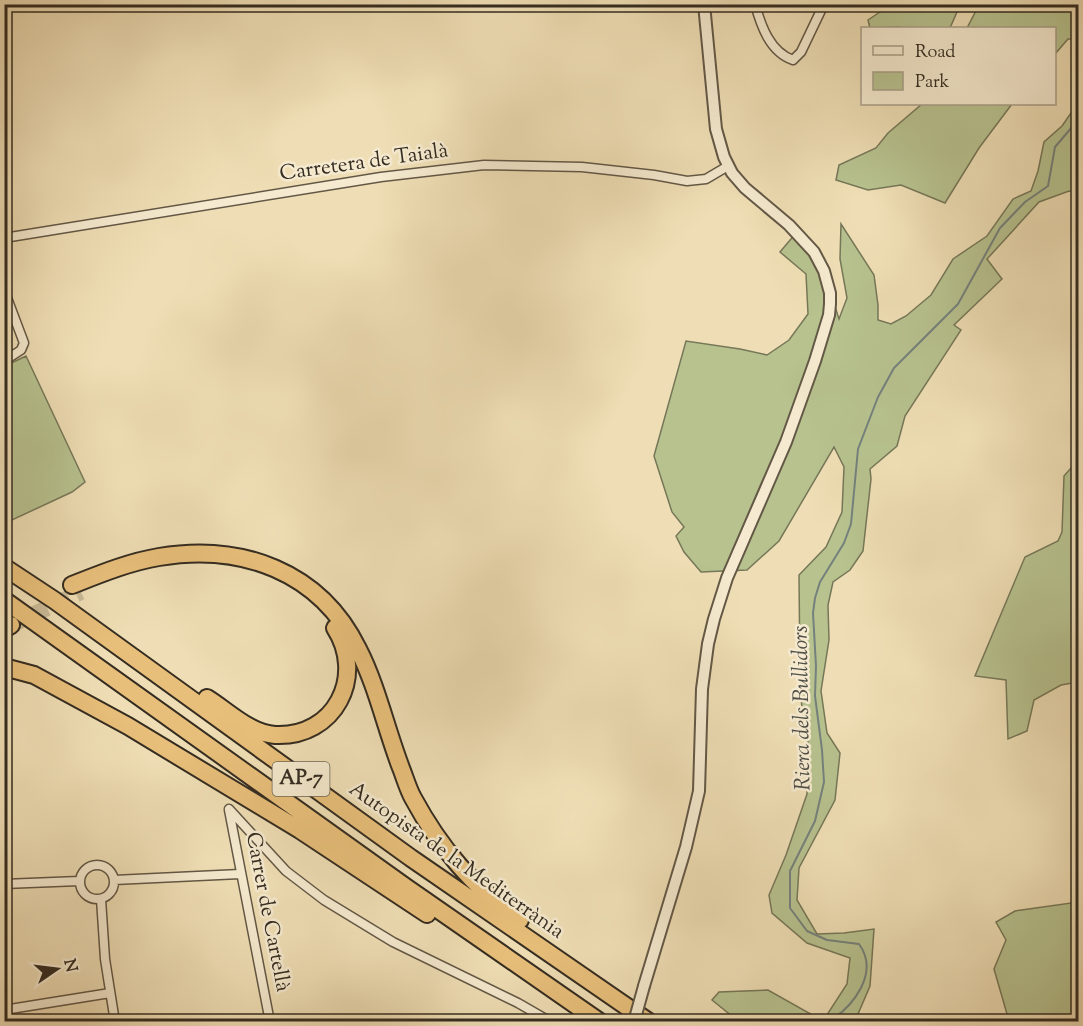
<svg xmlns="http://www.w3.org/2000/svg" width="1083" height="1026" viewBox="0 0 1083 1026" font-family="'Sorts Mill Goudy',serif">
<rect width="100%" height="100%" fill="#efdeb5"/>
<filter id="stains"><feTurbulence type="fractalNoise" baseFrequency=".00333" numOctaves="4"/><feColorMatrix values="0 0 0 0 .2 0 0 0 0 .09 0 0 0 0 .02 0 0 0 .5 -.17"/></filter>
<radialGradient id="worn" r=".72"><stop offset=".6" stop-color="#630" stop-opacity="0"/><stop offset="1" stop-color="#630" stop-opacity=".3"/></radialGradient>
<!-- green -->
<path fill="#b7c28f" stroke="#767758" stroke-width="1.5" d="M892 4H960V5L950 28H901L900 27 870 28 868 20Z
M979 5H1078V39H1068L1055 54 1054 28H967Z
M1078 103V194L1069 191 1039 202 987 259 1002 279 954 325 961 330 905 416 897 446 870 469 871 479 863 551 850 570 833 582 828 605 829 640 821 691 827 733 840 753 835 800 799 868 797 900 817 934 844 933 874 929 870 986 855 1021H738L712 1000 719 992 768 990 823 1021 847 984 850 958 807 943 772 913 769 895 786 855 807 794 808 735 802 711 800 676 799 575 826 547 842 512 844 467 834 447 779 541 747 570 701 572 684 552 676 536 684 527 672 512 654 456 686 341 740 349 767 355 789 340 808 314 806 274 780 252 796 233 819 256 839 319 847 298 840 259 841 224 874 275 878 305V320L891 324 906 316 931 295 953 259 987 236 1013 199 1031 191 1038 171 1044 142 1062 126Z
M922 104H1012L979 148 945 203 901 185 868 190 836 180 839 165 876 148 888 133Z
M26 356 85 482 72 492 12 520 4 515 5 366Z
M1078 460V682L1061 685 1034 700 1027 731 1008 739 1006 680 975 676 1025 557 1058 541 1062 532 1064 476Z
M1078 902V1021H1009L994 969 1006 940 996 922 1015 911Z"/>
<g fill="none" stroke-linecap="round" stroke-linejoin="round">
<!-- stream -->
<path stroke="#75817d" stroke-width="2" d="M828 1022C853 1007 880 973 859 944L827 940 807 931 790 908V871L815 821 824 782 822 750 815 696 816 666 813 613 815 598 820 582 844 543 851 524 858 449 878 397 894 368 958 304 1000 228 1025 202 1048 186 1055 147 1078 120"/>
<!-- motorway-tunnel -->
<path stroke="#caba97" stroke-width="16" stroke-dasharray="16 8" stroke-linecap="butt" d="M11 625 81 592"/>
<!-- minor casing -->
<g stroke="#635846" stroke-width="11">
<path id="minor" d="M755 4C761 26 770 52 793 60L801 52 824 4
M4 238 381 177 484 165 582 167 654 175 687 181 706 179 728 166
M4 290 24 343 21 350 4 361
M229 809 286 871 324 900 393 942 518 1003 551 1022
M229 810 270 1022
M80 882a17 17 0 1 1 34 0a17 17 0 1 1-34 0Z
M114 880 240 874
M4 884 79 881
M101 899 105 959 115 1022
M4 1010 110 993"/>
</g>
<!-- tertiary casing -->
<g stroke="#635846" stroke-width="14">
<path id="tertiary" d="M644 986 686 847 699 791 702 689 708 644 714 619 727 578 786 442 815 361 829 315 830 304V293L824 271 814 252 789 225 745 188 732 173 724 157 716 129 704 4"/>
</g>
<!-- motorway casing -->
<g stroke="#342c21" stroke-width="20">
<path id="motorway" d="M4 567 54 600 411 858 649 1022
M72 585C100 574 129 562 159 557 241 543 320 571 358 649 377 686 386 729 401 768 405 778 408 789 413 798 440 848 473 887 520 920
M4 600 407 888 600 1022
M4 629 11 625
M4 667 34 675 128 726 300 830 427 914
M207 698C228 711 249 733 275 735 335 738 366 676 335 628"/>
</g>
<!-- minor -->
<use href="#minor" stroke="#f5eacf" stroke-width="8"/>
<!-- tertiary -->
<use href="#tertiary" stroke="#f5eacf" stroke-width="10"/>
<!-- motorway -->
<use href="#motorway" stroke="#e8bf7a" stroke-width="16"/>
<!-- tertiary-bridge casing -->
<g stroke="#635846" stroke-width="14" stroke-linecap="butt">
<path id="tertiary-bridge" d="M634 1022 644 986"/>
</g>
<!-- tertiary-bridge -->
<use href="#tertiary-bridge" stroke="#f5eacf" stroke-width="10"/>
</g>
<g text-anchor="middle" dominant-baseline="central" stroke-width="5" stroke-linejoin="round" paint-order="stroke">
<!-- shield labels -->
<rect fill="#f5eacf" stroke="#6e6555" stroke-width="1.5" x="272.5" y="762" width="57" height="34" rx="4.5"/>
<g font-size="20" font-weight="bold" fill="#342c21">
<text x="301" y="779">AP-7</text>
</g>
<!-- street labels -->
<g font-size="21" fill="#342c21" stroke="#f5eacf">
<text transform="translate(364 163) rotate(-8)">Carretera de Taialà</text>
<text transform="translate(456 861) rotate(35)">Autopista de la Mediterrània</text>
<text transform="translate(267 912) rotate(79)">Carrer de Cartellà</text>
</g>
<!-- water labels -->
<g font-size="22" font-style="italic" fill="#4f4f47" stroke="#f5eacf">
<text transform="translate(803 708) rotate(-91)">Riera dels Bullidors</text>
</g>
</g>
<!-- margin -->
<rect width="1083" height="1026" fill="none" stroke="#efdeb5" stroke-width="24"/>
<rect x="6" y="6" width="1071" height="1014" fill="none" stroke="#342c21" stroke-width="3"/>
<rect x="12" y="12" width="1059" height="1002" fill="none" stroke="#342c21" stroke-width="1.5"/>
<!-- legend -->
<rect x="861" y="27" width="195" height="78" fill="#f5eacf" stroke="#a89e89" stroke-width="1.5"/>
<rect x="873" y="46" width="30" height="9" fill="#f5eacf" stroke="#a89e89" stroke-width="1.5"/>
<text x="915" y="57" font-size="18" fill="#342c21">Road</text>
<rect x="873" y="72" width="30" height="18" fill="#b7c28f" stroke="#a89e89" stroke-width="1.5"/>
<text x="915" y="87" font-size="18" fill="#342c21">Park</text>
<!-- north arrow -->
<g transform="translate(57 969) rotate(76)" stroke="#f5eacf" stroke-width="4.5" paint-order="stroke">
<path d="M0-4.5L10 22L0 15L-10 22Z" fill="#342c21"/>
<text y="-9" font-size="16" font-weight="bold" text-anchor="middle" fill="#342c21">N</text>
</g>
<rect width="100%" height="100%" filter="url(#stains)"/>
<rect width="100%" height="100%" fill="url(#worn)"/>
</svg>
